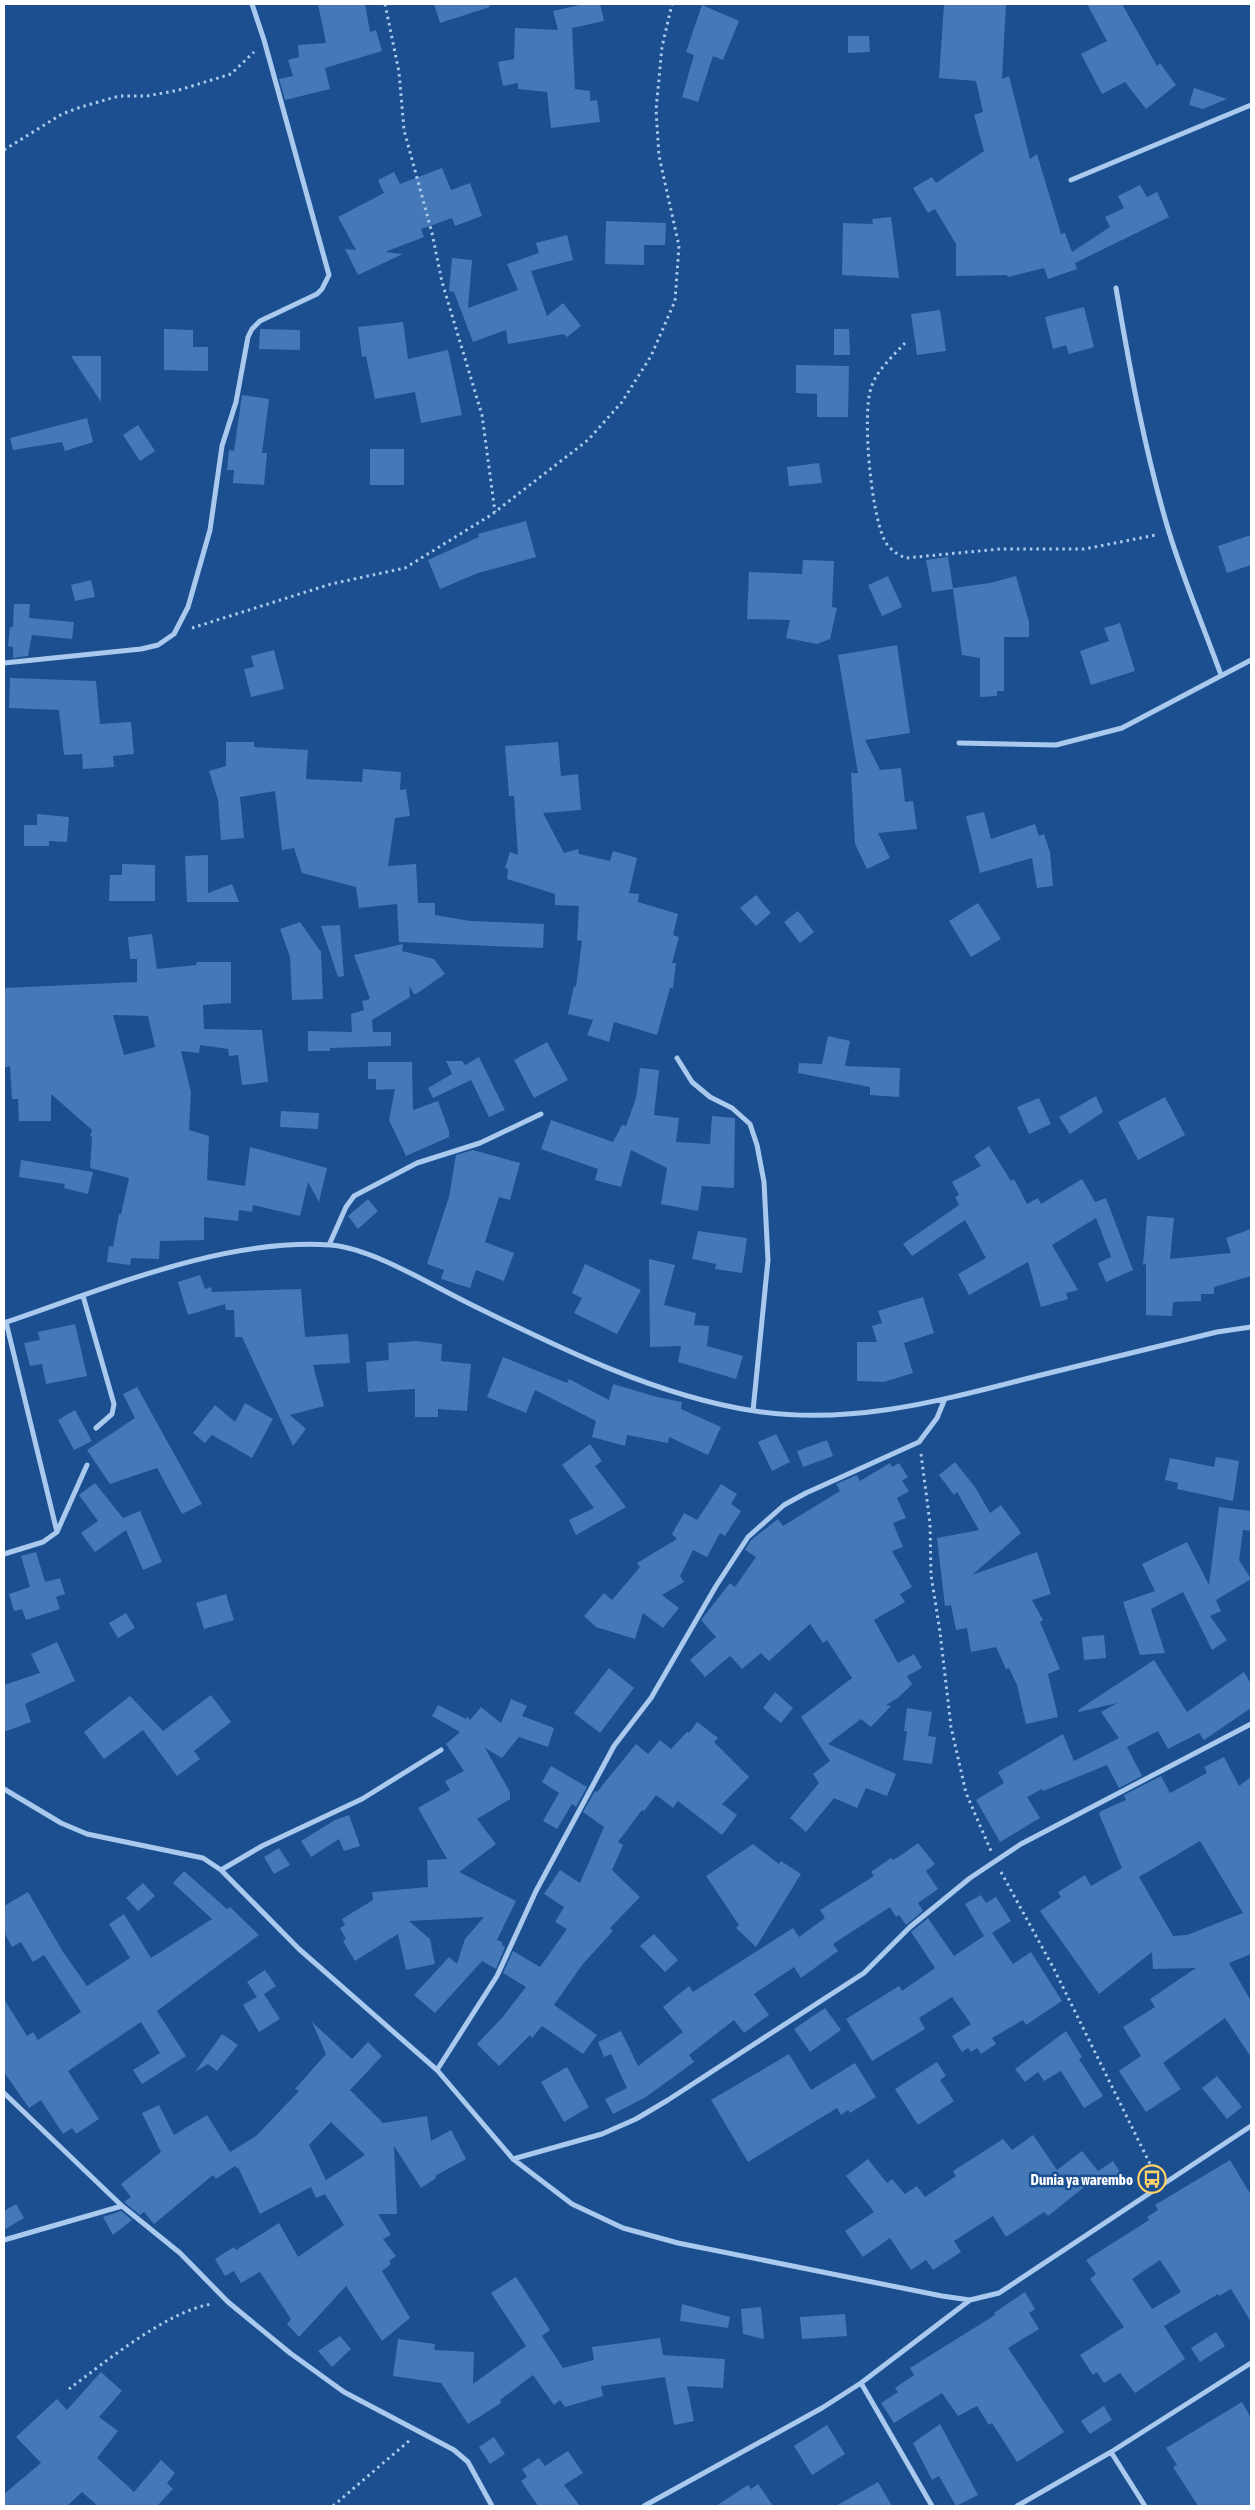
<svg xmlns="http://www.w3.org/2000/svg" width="1255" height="2510" viewBox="0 0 1255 2510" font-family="'Asap Condensed',sans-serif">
<rect width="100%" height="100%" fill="#1b4f8f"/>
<!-- building -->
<path fill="#4478b7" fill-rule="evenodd" d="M318 4H365L370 32 376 30 382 51 325 68 330 89 285 100 279 79 293 76 288 60 299 57 298 45 326 43Z
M434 4H489L490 7 440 23Z
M584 4H600L604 21 572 28 575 89 590 91V101L597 100 600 122 551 128 547 92 518 89V83L503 86 498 62 514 59 515 28 558 30 553 11Z
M944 4H1006L1002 79 1009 76 1030 159 1037 154 1061 234 1065 233 1072 252 1110 227 1105 217 1124 208 1118 196 1140 185 1147 197 1157 192 1169 217 1075 263 1077 269 1048 279 1044 268 1008 277 1007 275 956 276V244L935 209 928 213 913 188 932 177 936 183 984 151 974 115 983 112 976 81 939 78Z
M1087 4H1122L1157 66 1160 63 1176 85 1146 109 1125 82 1102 94 1081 54 1107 41Z
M702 5 739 21 723 60 713 56 698 102 682 97 694 55 686 52Z
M848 36H869L870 52 848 53Z
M1194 88 1227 99 1203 109 1189 105Z
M442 168 451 190 470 183 482 216 455 226 452 218 421 229 424 237 385 252 403 254 358 275 345 249 356 250 338 217 384 193 378 180 394 172 400 184Z
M891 217 899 278 842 275 843 223 873 224 872 219Z
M606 221 666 223 665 245H644V265L605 264Z
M567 235 573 260 531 271 547 316 563 303 581 326 567 337 564 334 508 344 506 330 473 342 454 292 449 291 452 258 472 260 468 308 518 290 507 264 539 253 536 243Z
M1084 307 1094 347 1069 354 1066 345 1053 349 1045 317Z
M940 310 946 351 917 355 911 314Z
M403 322 408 359 448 350 462 415 421 423 415 392 375 399 366 356 362 357 358 327Z
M164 329 193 330V347H208V371L164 370Z
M260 329 300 330V350L259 349Z
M834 329H849L850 355H834Z
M71 356H101V402Z
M796 365 849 366 848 417H817V394L796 393Z
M242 395 269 399 262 453H267L264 485 233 483 234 470H227L229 450 234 451Z
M87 418 93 442 65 451 62 442 13 450 10 438Z
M138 425 155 451 140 461 123 435Z
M370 449H404V485H370Z
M819 463 822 483 789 486 787 467Z
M526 521 536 557 478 573 440 589 428 560 479 537 478 534Z
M1251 535V565L1227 573 1218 546Z
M948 557 953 588 990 583 1016 576 1029 622V637H1004V691H997V696L980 697V658L962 655 953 589 932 592 926 560Z
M803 560 834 561 832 607 837 608 830 639 817 644 786 638 790 620 747 619 749 572 802 574Z
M888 576 902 607 882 616 868 585Z
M91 580 95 597 75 601 71 585Z
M14 604H30L29 618 74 622 72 639 32 635 28 656 13 658V647L8 646 10 627H13Z
M1120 623 1135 671 1091 685 1080 651 1109 641 1104 628Z
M897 645 910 733 865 740 880 770 901 768 905 802 913 801 917 829 878 833 890 858 867 869 855 844 851 773H858L838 655Z
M274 650 284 689 251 697 244 669 254 667 251 656Z
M10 678 96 681 100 724 131 722 134 754 113 756 114 767 83 769 82 754 64 755 59 710 9 708Z
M226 742H254V747L308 750 306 779 362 782 363 769 401 772 400 790 406 789 410 816 395 818 388 866 416 864 418 903H435V915L470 921 544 924 543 948 399 942 397 904 359 908 356 887 302 873 294 848 282 850 275 791 240 797 244 838 221 840 218 800 209 771 226 766Z
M558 742 561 776 578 774 581 810 543 813 564 853 578 849 579 854 610 861 613 851 637 858 629 893 639 894 638 902 678 914 673 935 679 937 672 963H676L673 988H670L657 1035 614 1022 609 1042 587 1035 593 1020 568 1014 574 986 576 987 582 941 577 940 579 906 555 905V894L507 879 508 869 505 868 510 852 518 855 514 796H509L505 746Z
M984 812 991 839 1035 824 1039 836 1044 834 1050 852 1053 886 1037 888 1032 858 980 873 966 816Z
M37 814 69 817 67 842 49 841V846H24V825H37Z
M208 855V893L232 884 239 902H187L185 856Z
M122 864 155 865V901H109L110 875H122Z
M756 895 771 913 756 926 740 908Z
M978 903 1001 939 971 957 949 921Z
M798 911 814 932 800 943 784 922Z
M300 922 321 952 323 999 292 1000 290 957 280 929Z
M340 925 344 976 338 977 321 926Z
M152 934 157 969 196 965 197 962H231V1003L203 1005 204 1029 262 1030 268 1082 242 1085 238 1055 229 1056 228 1049 200 1045 199 1053 181 1051 191 1092 189 1130 209 1136 207 1180 245 1186 250 1147 327 1168 319 1202 308 1182 300 1216 253 1205 252 1212 239 1210 238 1221 204 1217V1240L160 1241 159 1259 131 1258 130 1265 107 1262 109 1246 113 1247 119 1214H121L129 1178 90 1168 92 1137 90 1136 92 1130 51 1094V1121H19L18 1099H12L10 1066 4 1068V988L137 982V959H130L128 937ZM113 1015 148 1016 155 1047 124 1055Z
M403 944 402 951 434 959 445 974 416 994H414L409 986 410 997 372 1020 373 1032H391V1046L330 1048V1051H308V1031L352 1032 351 1014 364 1010 362 1001 370 999 354 955Z
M828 1036 850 1041 845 1066 900 1068 899 1097 870 1095V1087L798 1073 799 1063 822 1064Z
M547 1042 568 1080 534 1098 514 1060Z
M479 1057 505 1110 489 1117 471 1080 433 1098 428 1088 452 1074 446 1061H462L465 1065Z
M368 1062H412L413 1110 438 1101 449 1131V1137L406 1156 389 1120 395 1089 376 1090V1079H368Z
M640 1068 659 1070 654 1115 679 1118 676 1142 710 1144 712 1116 735 1118 734 1188 702 1186 698 1211 661 1204 667 1168 631 1150 621 1187 595 1180 598 1169 541 1149 551 1120 613 1142 622 1125 626 1126 636 1098Z
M1096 1096 1103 1112 1070 1134 1059 1117Z
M1165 1097 1185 1135 1138 1160 1118 1122Z
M1039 1098 1051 1124 1029 1134 1017 1107Z
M281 1111 319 1113 318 1129 280 1127Z
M989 1146 1011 1181 1014 1179 1027 1204 1038 1198 1041 1204 1082 1179 1095 1202 1106 1198 1133 1270 1106 1282 1098 1263 1111 1257 1096 1218 1052 1245 1078 1290 1066 1293 1068 1299 1041 1307 1028 1262 969 1295 958 1274 986 1258 965 1220 912 1256 903 1244 959 1205 955 1197 959 1195 952 1182 981 1166 974 1156Z
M473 1150 520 1163 510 1200 499 1197 485 1242 514 1253 504 1281 476 1270 470 1288 441 1279 444 1270 427 1264 449 1197 456 1155Z
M21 1160 93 1172 88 1194 64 1188 65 1184 19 1177Z
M368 1199 378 1211 358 1229 348 1216Z
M1147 1216 1174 1218 1170 1259 1231 1253 1226 1238 1251 1229V1276L1214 1287V1294H1201V1301L1173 1302 1172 1316 1146 1315V1264L1143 1265Z
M698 1231 747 1238 742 1273 715 1269 716 1264 692 1259Z
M649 1259 675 1265 664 1305 696 1313 694 1325 709 1326 707 1346 743 1356 736 1379 678 1362 681 1346 650 1347Z
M585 1264 641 1290 617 1334 574 1313 582 1298 572 1293Z
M200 1275 205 1289 211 1287 212 1292 301 1289 305 1337 348 1334 350 1363 313 1365 324 1406 290 1415 306 1429 293 1446 242 1337H235L234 1310H226L225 1304 188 1315 178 1282Z
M923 1297 934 1333 904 1343 913 1373 884 1382 857 1381V1342H877L872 1326 882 1323 878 1311Z
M75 1324 87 1376 46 1384 42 1364 30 1366 24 1343 40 1340 38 1332Z
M416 1341 442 1344 441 1361 471 1364 467 1411 438 1409V1417H415V1389L368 1392 366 1362 389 1360 388 1343Z
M503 1357 567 1383 569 1379 609 1400 613 1384 657 1397 682 1402 681 1409 721 1427 708 1455 669 1437 668 1443 627 1435 625 1446 592 1437 596 1421 535 1390 526 1413 487 1397Z
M137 1387 202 1504 182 1514 157 1468 110 1484 87 1450 135 1418 123 1394Z
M245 1403 273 1419 252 1458 212 1435 205 1443 193 1433 215 1405 235 1422Z
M75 1410 92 1441 74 1450 58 1420Z
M776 1434 790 1462 772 1471 758 1442Z
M827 1440 833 1456 803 1467 797 1451Z
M590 1444 602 1461 595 1466 626 1507 576 1535 569 1520 594 1508 562 1465Z
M1216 1457 1239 1461 1233 1501 1177 1489 1178 1483 1165 1480 1170 1458 1214 1467Z
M955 1462 975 1487 990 1513 1001 1505 1021 1533 972 1575 1037 1552 1051 1594 1032 1600 1043 1620 1040 1622 1060 1669 1048 1674 1058 1717 1026 1724 1017 1685 1009 1668 1006 1669 996 1647 971 1652 967 1628 956 1630 951 1605 945 1606 937 1538 979 1530 957 1492 954 1495 939 1475Z
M890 1463 892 1467 899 1463 908 1477 902 1481 909 1491 897 1498 906 1518 893 1523 903 1547 892 1551 912 1587 900 1594 905 1602 874 1620 898 1663 914 1654 922 1668 907 1676 912 1684 898 1698 886 1705 891 1706 871 1727 861 1719 828 1744 896 1774 887 1796 866 1788 857 1808 834 1798 806 1832 790 1818 819 1783 813 1774 830 1761 801 1717 852 1678 827 1640 823 1643 810 1624 769 1661 761 1653 742 1669 730 1656 705 1677 690 1660 716 1637 701 1620 730 1583 735 1587 756 1557 745 1550 751 1540 778 1519 783 1526 840 1491 836 1484 857 1475 860 1481Z
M95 1483 123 1518 140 1511 162 1562 143 1570 126 1530 95 1552 81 1533 98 1521 79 1495Z
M721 1484 737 1494 731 1504 741 1511 725 1536 720 1533 707 1557 693 1550 680 1576 684 1582 662 1595 679 1608 663 1628 643 1613 635 1639 596 1627 584 1616 604 1593 612 1600 640 1567 637 1563 677 1539 672 1534 684 1513 697 1520Z
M1219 1507 1251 1511V1531L1243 1530 1239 1560 1251 1579 1216 1600 1221 1611 1210 1616 1227 1640 1212 1650 1183 1592 1151 1609 1165 1653 1140 1655 1123 1602 1155 1591 1142 1564 1187 1542 1209 1585Z
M36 1552 45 1582 60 1578 65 1594 56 1597 60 1609 26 1620 22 1609 14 1611 9 1594 30 1587 21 1556Z
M226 1594 234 1620 204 1629 196 1603Z
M126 1613 135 1628 118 1638 109 1623Z
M1104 1635 1106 1658 1084 1660 1082 1637Z
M57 1642 75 1681 25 1704 31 1722 4 1732V1685L40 1673 31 1654Z
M1154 1660 1187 1712 1244 1672 1251 1684V1708L1204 1740 1199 1733 1168 1749 1158 1731 1127 1747 1142 1776 1119 1788 1107 1765 1043 1791 1042 1789 1027 1797 1040 1818 1000 1842 976 1800 1004 1783 998 1772 1063 1734 1074 1761 1119 1738 1101 1712 1117 1703 1079 1712 1078 1710Z
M609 1668 634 1688 600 1733 574 1713Z
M775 1692 793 1708 781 1723 763 1708Z
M211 1695 231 1722 194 1751 200 1759 177 1776 143 1730 104 1759 84 1732 130 1696 163 1731Z
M511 1699 527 1706 522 1716 554 1728 548 1747 519 1737 502 1758 485 1748 510 1792V1799L477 1819 496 1844 459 1872 516 1901 497 1940 502 1942V1945L505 1947 496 1969 482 1961 435 2013 414 1995 449 1957 457 1964 465 1939 484 1917 409 1921 430 1939 435 1964 406 1970 398 1934 355 1961 343 1941 346 1939 340 1928 345 1925 342 1919 373 1900 372 1892 428 1887 427 1860 447 1859 418 1808 450 1790 445 1781 464 1771 446 1744 460 1732 432 1716 438 1705 466 1719 467 1716 470 1720 481 1707 501 1723Z
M907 1708 932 1712 928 1736 936 1737 932 1764 903 1760 907 1731H904Z
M697 1722 718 1738 714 1742 749 1777 722 1804 737 1815 722 1835 678 1801 673 1808 656 1795 644 1811 642 1810 618 1842 623 1845 612 1870 640 1897 610 1928 613 1931 582 1965 554 2005 597 2035 583 2054 542 2026 532 2038 530 2035 499 2066 477 2044 501 2019 526 1987 503 1973 513 1951 540 1967 567 1929 555 1922 564 1907 544 1894 560 1870 580 1883 604 1827 583 1812 595 1791 597 1792 636 1744 648 1754 660 1740 671 1749 687 1732 689 1733Z
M1224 1757 1239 1786 1251 1777V1954L1229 1963 1251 2001V2057L1225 2018 1163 2063 1181 2089 1146 2112 1119 2071 1141 2056 1123 2027 1155 2007 1150 1999 1196 1968 1153 1969 1152 1952 1099 1994 1040 1911 1061 1897 1058 1892 1085 1875 1091 1886 1122 1868 1099 1814 1101 1811 1126 1800 1124 1795 1161 1776 1170 1793 1207 1773 1204 1767ZM1200 1841 1243 1913 1187 1935 1173 1936 1139 1877Z
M551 1766 587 1787 576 1807 572 1804 557 1829 543 1821 559 1793 542 1782Z
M349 1815 360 1846 344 1851 339 1839 311 1857 301 1841 335 1820Z
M918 1843 935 1864 926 1871 938 1889 918 1903 923 1911 906 1925 899 1915 896 1917 890 1907 833 1944 838 1951 801 1978 794 1967 754 1994 769 2015 744 2033 734 2020 689 2055 694 2062 646 2097 613 2114 605 2099 627 2088 611 2054 604 2057 598 2042 621 2031 638 2066 683 2032 663 2007 689 1986 693 1992 793 1928 799 1937 825 1918 820 1910 874 1876 871 1872 891 1858 893 1860 903 1854Z
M753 1844 779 1864 781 1861 801 1874 756 1947 736 1928 739 1925 706 1876Z
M279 1848 290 1865 274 1874 264 1857Z
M184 1871 227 1909 230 1907 259 1935 157 2011 186 2056 142 2084 133 2070 160 2053 141 2022 68 2071 99 2119 76 2134 72 2128 63 2134 41 2100 29 2108 4 2072V1999L27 2036 33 2032 38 2040 81 2012 44 1955 33 1962 21 1942 12 1947 4 1932V1906L28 1892 63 1952 87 1986 130 1958 109 1924 124 1914 151 1958 212 1919 173 1883Z
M143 1883 155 1896 138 1911 126 1898Z
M981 1895 986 1903 996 1897 1011 1921 992 1933 1013 1964 1031 1952 1062 2001 1026 2025 1023 2020 992 2038 996 2044 981 2054 977 2048 971 2052 968 2048 962 2052 952 2036 971 2024 952 1997 919 2018 925 2029 872 2061 846 2019 899 1986 902 1991 935 1968 911 1932 928 1918 954 1956 984 1936 965 1904Z
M654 1934 678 1960 665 1972 640 1946Z
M265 1970 276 1986 264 1994 280 2019 259 2032 243 2005 257 1997 247 1982Z
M825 2008 841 2030 810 2052 794 2029Z
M312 2022 352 2059 368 2042 382 2056 350 2090 383 2123 427 2116 431 2141 451 2130 466 2159 435 2176 436 2178 421 2188 394 2146 397 2214H378L391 2235 383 2239 396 2256 389 2261 391 2264 382 2271 410 2318 382 2341 346 2286 299 2337 287 2324 291 2319 260 2272 241 2283 234 2271 225 2276 215 2259 234 2247 236 2250 279 2223 298 2257 344 2225 325 2194 316 2198 311 2187 260 2214 238 2167 237 2169 235 2166 216 2179 213 2175 154 2224 144 2212 140 2215 124 2202 131 2197 121 2184 161 2152 142 2113 159 2105 174 2135 207 2115 230 2152 256 2136 299 2091 295 2089 326 2054ZM331 2122 365 2155 326 2180 309 2145Z
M1066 2031 1082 2057 1079 2059 1103 2096 1084 2108 1061 2071 1044 2081 1038 2072 1025 2082 1015 2069Z
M222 2034 238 2045 217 2071 208 2064 195 2072Z
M789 2054 811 2090 855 2063 876 2097 850 2113 848 2110 841 2115 837 2108 748 2162 711 2100Z
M937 2062 946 2076 940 2080 954 2101 918 2125 895 2089Z
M567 2067 589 2107 564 2122 541 2082Z
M1217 2076 1242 2107 1227 2119 1202 2088Z
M1033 2135 1057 2170 1082 2151 1098 2171 1113 2161 1123 2177 1105 2188 1098 2176 1048 2216 1044 2212 1006 2237 993 2216 954 2241 961 2252 933 2270 926 2260 911 2270 890 2238 863 2257 845 2231 874 2212 846 2176 868 2159 887 2183 892 2179 905 2194 917 2186 925 2197 956 2176 953 2171 1003 2139 1012 2150Z
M1230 2160 1251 2195V2322L1231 2289 1219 2296 1218 2294 1164 2326 1185 2359 1135 2393 1120 2373 1104 2383 1097 2372 1093 2375 1080 2355 1124 2327 1090 2279 1096 2274 1086 2260 1149 2220 1147 2217 1158 2210 1155 2205ZM1160 2260 1181 2292 1152 2309 1132 2279Z
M16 2204 24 2218 4 2230V2211Z
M121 2211 132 2220 113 2235 103 2217Z
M516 2277 550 2330 542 2336 563 2368 594 2360 592 2347 660 2338 663 2355 725 2359 723 2388 687 2386 694 2421 674 2425 665 2377 601 2386 603 2396 565 2407 560 2400 554 2405 533 2375 500 2400 501 2403 468 2424 441 2383 393 2376 398 2339 435 2344 434 2350 474 2352 473 2384 526 2346 491 2293Z
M1025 2292 1035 2309 1029 2313 1039 2329 1008 2348 1064 2432 1017 2462 992 2423 989 2425 977 2406 958 2416 942 2393 894 2423 881 2403 898 2392 895 2388 914 2375 910 2368 995 2315 994 2313Z
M682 2304 730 2317 728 2328 680 2321Z
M761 2307 764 2339 743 2334 741 2309Z
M845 2314 847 2336 802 2339 800 2317Z
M1216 2332 1225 2346 1200 2362 1191 2348Z
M340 2336 351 2349 332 2367 318 2351Z
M101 2372 122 2391 99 2417 118 2431 97 2458 134 2492 161 2460 175 2473 167 2483 173 2489 157 2506H98L82 2492 67 2506H4V2494L41 2463 16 2437 57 2399 67 2410Z
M1242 2402 1251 2418V2506H1198L1173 2467 1177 2465 1166 2448Z
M1104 2406 1112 2420 1090 2434 1081 2421Z
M940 2424 978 2495 956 2506 939 2476 932 2480 913 2443Z
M827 2425 845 2454 812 2475 794 2446Z
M494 2437 505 2454 490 2464 479 2447Z
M568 2451 583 2473 564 2485 580 2506H538L521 2481 527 2477 522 2469 539 2458 545 2466Z
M878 2482 892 2506H836Z
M758 2484 773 2506H716L748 2485 751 2489Z"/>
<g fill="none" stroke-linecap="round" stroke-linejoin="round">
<!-- path -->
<path stroke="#a9c9ee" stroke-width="3" stroke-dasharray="2.5 4" stroke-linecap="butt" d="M385 4 399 72 404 130 432 233 442 282 482 415 495 512
M4 150 62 114 81 107 119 96H147L179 90 231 74 254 52
M905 343C893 356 876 371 871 388 862 416 871 511 884 539 888 548 897 555 906 558L1000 549H1084L1156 535
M192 628 331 584 405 568 491 515 588 440 622 402 651 356 675 301 679 246 659 156 656 110 662 47 672 4
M921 1454 930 1523 931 1575 940 1632 951 1727 966 1793 991 1851
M1001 1872 1054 1969 1155 2174
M69 2389C105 2362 169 2310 212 2304
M333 2506 410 2440"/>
<!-- street -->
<path stroke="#a9c9ee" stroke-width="5" d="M1071 180 1251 105
M1116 288C1130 370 1145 452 1169 532 1184 581 1204 628 1221 675
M4 663 141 649 158 645 174 634 188 607 210 530 222 446 236 402 248 337 252 329 260 321 317 294 322 289 329 275 264 40 252 4
M959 743 1056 745 1122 728 1251 660
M677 1058 692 1082 710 1097 732 1108 750 1124 757 1145 764 1182 768 1260 753 1411
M329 1245 346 1207 354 1196 417 1163 480 1143 541 1114
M83 1296 114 1404 112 1414 96 1428
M6 1322 57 1532
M4 1323C105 1289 222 1238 330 1245 372 1248 431 1285 470 1304 557 1347 659 1397 755 1411 853 1426 943 1400 1037 1376 1097 1361 1157 1347 1217 1332L1251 1327
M4 1554 43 1542 57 1532 87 1465
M4 1789 61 1823 87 1834 203 1858 221 1870 299 1949 437 2070 513 2159 572 2204 623 2228 678 2243 942 2296 970 2300 999 2293 1251 2126
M221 1870 262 1846 362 1799 441 1750
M437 2070 497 1976 536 1891 614 1746 651 1698 716 1586 748 1537 784 1505 806 1493 919 1442 937 1418 944 1401
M4 2093 122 2206 180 2253 228 2302 290 2353 344 2392 454 2450 468 2462 492 2506
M513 2159 602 2134 636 2119 668 2100 864 1973 910 1927 970 1878 1021 1844 1251 1724
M4 2240 122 2206
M861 2383 932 2506
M1111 2452 1145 2506
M644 2506 822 2408 861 2383 970 2300
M1017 2506 1111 2452 1251 2363"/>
</g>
<!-- icons -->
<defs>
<g id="bus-ring" transform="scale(1.4375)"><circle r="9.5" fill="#1b4f8f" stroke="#ffd166" stroke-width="1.5"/><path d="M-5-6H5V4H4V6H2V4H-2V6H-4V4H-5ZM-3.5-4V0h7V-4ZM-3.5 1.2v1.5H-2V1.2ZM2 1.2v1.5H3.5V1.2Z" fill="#ffd166"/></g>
</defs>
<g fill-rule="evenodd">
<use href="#bus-ring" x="1152" y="2179"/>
</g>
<g text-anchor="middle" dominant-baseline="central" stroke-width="5" stroke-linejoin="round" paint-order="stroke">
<!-- poi labels -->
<g font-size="15" font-weight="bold" fill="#fff" stroke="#1b4f8f" text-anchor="end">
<text x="1133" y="2179">Dunia ya warembo</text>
</g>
</g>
<!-- border -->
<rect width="1255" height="2510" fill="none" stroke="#ffffff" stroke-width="10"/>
</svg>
